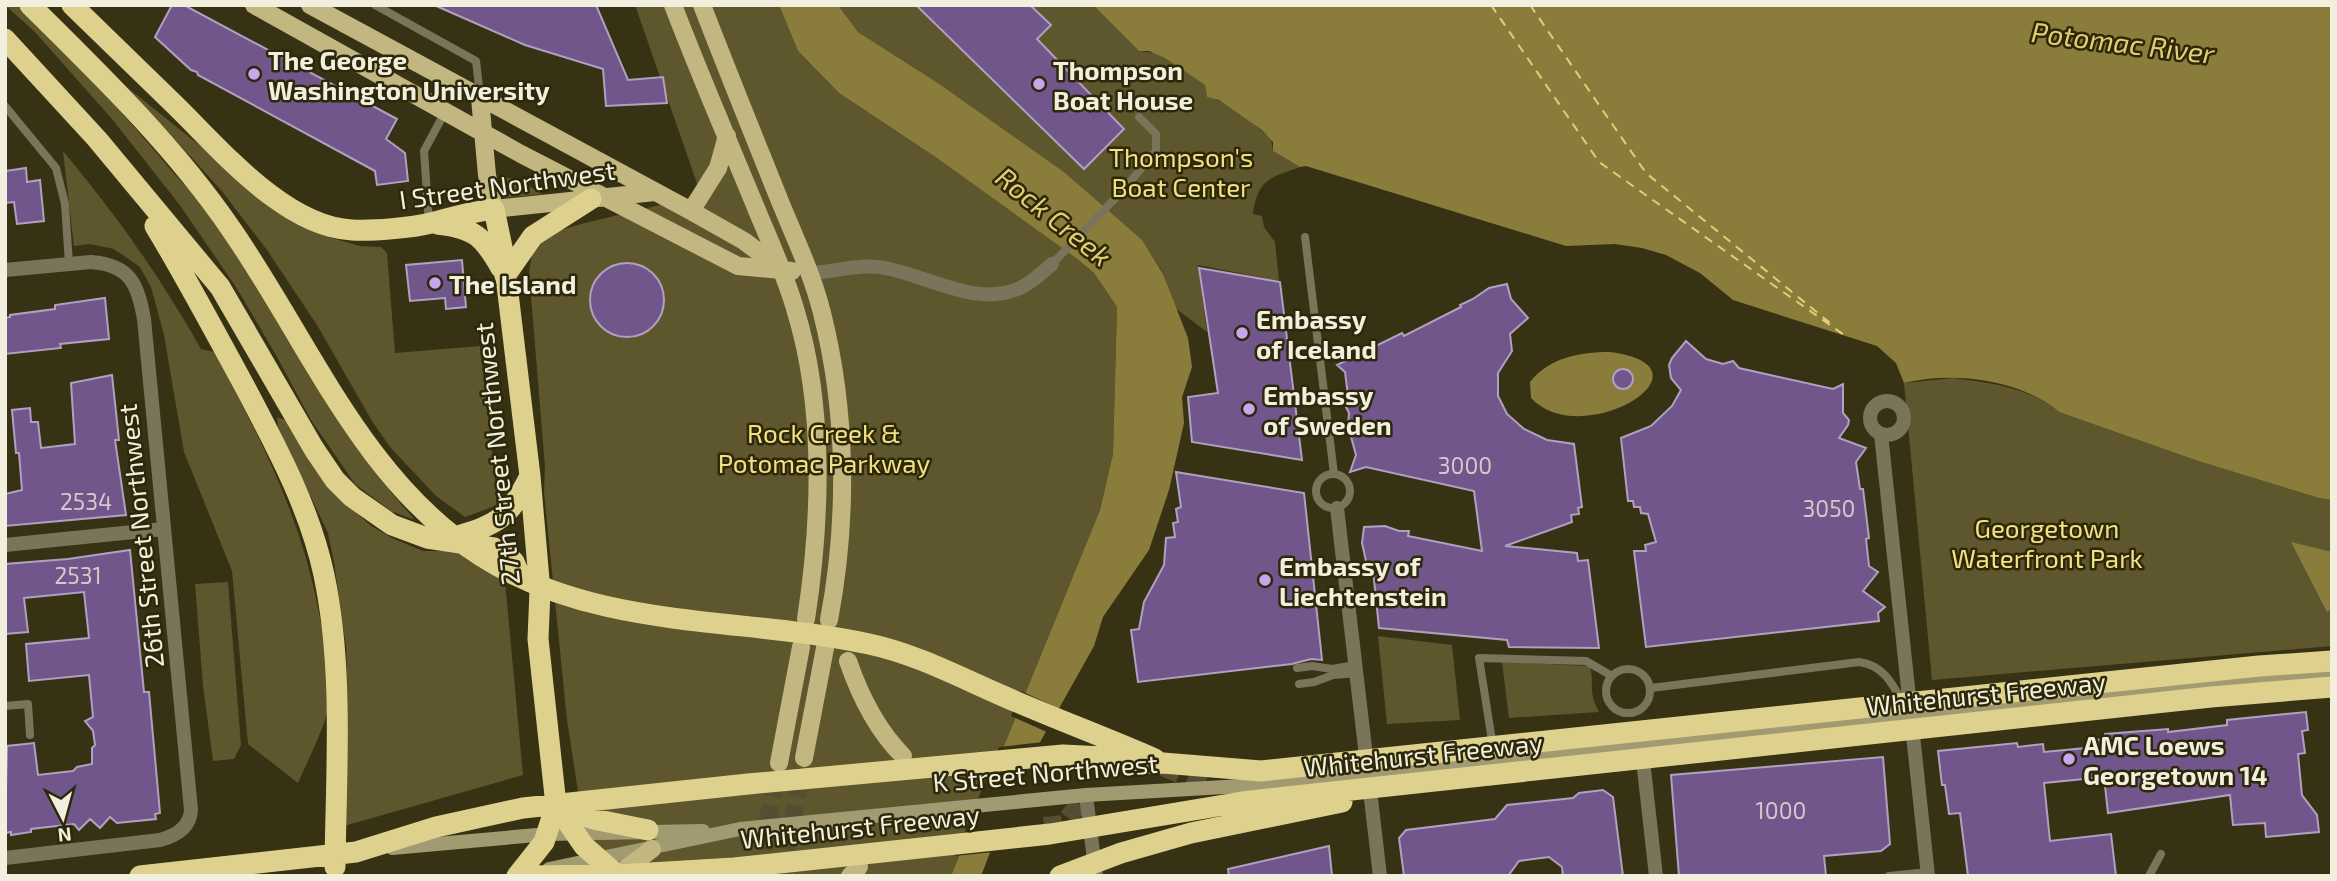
<svg xmlns="http://www.w3.org/2000/svg" width="2337" height="881" viewBox="0 0 2337 881" font-family="'Exo 2',sans-serif">
<rect width="100%" height="100%" fill="#383214"/>
<!-- green -->
<path fill="#5e562d" d="M5 5H19C72 57 123 112 170 169 187 188 207 208 221 230 285 326 337 434 415 520L391 511 355 484 311 420 276 355 236 287 179 204 112 119 35 32Z
M635 5H779L798 51 839 93 934 156 1076 258 1094 273 1117 307 1113 454 1100 510 951 876H591L567 720 544 492 545 467 529 272 535 238 581 224 701 195Z
M838 5H1093L1139 51 1155 53 1167 59 1205 85 1207 97C1225 99 1258 126 1271 139L1273 151 1300 167C1269 178 1258 179 1253 214L1262 216 1264 227 1275 242 1279 281 1198 265 1207 332 1175 308 1163 273 1142 241 1126 227 1064 172 938 83 858 32Z
M128 88 218 160 274 211 332 238 360 246 381 247 387 253 395 353 480 346 498 505 465 517 436 496 390 447 372 421 317 325 267 250 221 190Z
M63 151C115 213 161 278 201 349L214 352C262 440 304 523 321 624 326 651 329 681 328 709 326 724 305 767 298 783L248 744 232 571 184 452 164 335 151 287 140 267 114 249 90 244 74 246Z
M502 177 516 179 543 194 504 198Z
M1953 378C1991 383 2029 387 2059 412L2198 461 2319 498 2332 500V646L1932 680 1904 383Z
M277 417 289 421 349 506 371 526 394 539 423 551H456L505 581 523 775 344 826 348 699 346 647 334 562 328 533 278 427Z
M228 582 241 745 234 759 213 761 203 686 195 584Z
M1378 636 1452 645 1460 720 1387 724Z
M1502 662 1590 666C1595 684 1587 690 1599 712L1509 718Z"/>
<!-- water -->
<path fill="#8a7d3c" fill-rule="evenodd" d="M779 5H838L858 32 938 83 1064 172 1142 240 1163 274 1188 338 1192 367 1182 397 1184 423 1169 490 1149 550 1103 617 1094 646 1016 785 981 876H951L1100 510 1113 454 1117 307 1094 273 1076 258 934 156 839 93 798 51Z
M1093 5H2332V500L2319 498 2198 461 2059 412C2020 379 1953 371 1904 383L1896 363 1877 346 1733 300 1700 273 1666 255 1642 248 1615 244 1566 246 1306 166 1300 167 1273 151V142L1262 130 1219 100 1207 97 1205 85 1165 58 1149 51H1139Z
M1610 352C1723 367 1582 453 1531 398L1530 382C1550 357 1580 352 1610 352ZM1622 369 1631 372 1633 378 1631 385 1623 389 1615 384C1612 378 1615 371 1622 369Z
M2291 542 2332 552V609L2327 612Z"/>
<!-- pier -->
<path fill="#383214" d="M1021 691 1062 710 1049 733 1011 716Z
M1044 742 1020 786 994 852 955 856 999 747Z"/>
<g fill="none" stroke-linecap="round" stroke-linejoin="round">
<!-- ferry -->
<path stroke="#e2cf71" stroke-width="2" stroke-dasharray="9 7" stroke-linecap="butt" d="M1491 5 1599 162 1847 337
M1530 5 1646 173 1835 327"/>
</g>
<!-- building -->
<path fill="#70568b" stroke="#afa1bf" stroke-width="2" d="M172 5H184L397 119 386 139 405 153 408 181 377 185 375 171 198 75 197 72 191 70 155 37Z
M434 5H596L628 80 663 77 667 103 606 106 603 69 525 45Z
M916 5H1030L1051 25 1037 39 1124 129 1084 169Z
M26 168 27 182 40 180 44 221 17 224 14 202 5 203V171Z
M462 260 466 307 446 309 445 298 410 301 406 265Z
M590 300a37 37 0 1 1 74 0a37 37 0 1 1-74 0Z
M1199 268 1280 282 1302 460 1192 442 1188 397 1218 393Z
M1507 284 1511 299 1528 318 1510 334 1512 351 1498 373V396L1507 414 1524 429 1547 440 1574 444 1582 507 1578 508 1579 514 1571 515 1572 522 1505 546 1577 553 1578 561 1588 560 1599 648 1509 647 1507 640 1379 628 1373 570 1365 571 1366 561 1362 543 1364 527 1385 526 1399 531H1409L1408 536 1482 551 1474 491 1366 467 1350 472 1356 455 1348 426 1349 413 1346 407 1348 396 1345 372 1337 365 1402 333 1404 336 1461 307 1460 305 1473 299 1489 288Z
M105 298 109 339 60 344 61 348 5 354V318L10 317V315L55 309V305Z
M1686 341 1706 359 1723 364 1733 361 1739 368 1833 389 1843 384V413L1849 420 1848 425 1839 438 1866 448 1856 462 1860 489H1863L1869 538 1866 539 1869 566 1878 572 1863 591 1885 607 1878 613 1879 621 1646 647 1634 551H1646L1645 545 1656 542 1648 514 1641 513 1640 507H1634L1633 501H1628L1621 438 1651 426 1672 406 1681 390 1671 378 1669 365 1672 358Z
M1613 379a10 10 0 1 1 20 0a10 10 0 1 1-20 0Z
M112 375 119 440H115L126 515 5 526V494L22 490 19 453H16L12 410 30 408 31 422H38L41 448 75 444 71 383Z
M1176 472 1304 493 1322 660 1311 659 1292 664 1138 682 1131 630 1139 629 1144 602 1164 565 1166 538 1175 537 1173 523 1178 522 1176 509 1181 507Z
M130 550 144 692H149L160 813 155 814 156 819 117 823 110 817 100 828 90 819 79 830 74 824 31 829V832L11 835V832L5 833 7 746 34 743 38 775 73 771 77 767 92 764V748L95 745 93 731 85 721 93 717 89 675 29 681 26 644 89 638 84 592 24 598 28 632 5 634V564L68 559Z
M2306 712 2308 730 2302 731 2305 753 2298 754 2302 795 2317 815 2319 832 2266 837 2265 823 2233 825 2230 795 2108 813 2104 777 2044 783 2050 841 2111 834 2116 876H1968L1960 813 1949 814 1945 785H1942L1938 751 2017 743 2018 747 2043 744 2044 752 2096 747V740L2105 739V734L2168 729V732L2227 725V720Z
M1883 757 1890 844 1881 851 1824 856 1826 876H1679L1671 775Z
M1603 790 1613 797 1623 876H1563L1562 867 1549 857 1519 861 1508 876H1404L1399 838 1406 830 1495 819 1507 805 1573 798 1579 793Z
M1329 846 1332 876H1229L1228 869Z"/>
<g fill="none" stroke-linecap="round" stroke-linejoin="round">
<!-- primary-tunnel -->
<path stroke="#544e32" stroke-width="18" stroke-dasharray="18 9" stroke-linecap="butt" d="M1163 767 1211 788
M1044 826 1063 824 1086 795
M757 876 778 770
M782 876 802 769"/>
<!-- lane -->
<path stroke="#7a755a" stroke-width="8" d="M375 5 476 61 480 95
M5 106 56 168 65 204 69 264
M429 223 424 151 445 112
M1305 237 1334 474
M1052 264 1125 188 1156 151V134L1139 117
M1316 491a17 17 0 1 1 34 0a17 17 0 1 1-34 0Z
M1297 668 1312 666 1332 669 1356 665
M1606 691a22 22 0 1 1 44 0a22 22 0 1 1-44 0Z
M1299 684 1314 682 1333 675 1357 673
M1651 688 1859 662C1883 665 1892 683 1903 703
M5 706 28 704 30 735
M1493 747 1479 658 1586 661 1612 676
M1889 876 1928 872
M2149 876 2161 854"/>
<!-- street -->
<path stroke="#7a755a" stroke-width="14" d="M5 270 91 262C130 265 138 284 144 319L191 810C190 828 175 836 160 840L5 858
M810 273C835 272 860 263 885 268 929 276 978 309 1022 287 1033 281 1043 272 1052 264
M1870 418a17 17 0 1 1 34 0a17 17 0 1 1-34 0Z
M1881 434 1928 876
M1337 508 1380 876
M5 545 163 529
M1642 751 1656 876
M1086 795 1096 876"/>
<!-- secondary -->
<path stroke="#a29a70" stroke-width="14" d="M392 848 548 834 703 831
M549 869 740 829 1086 795 1295 783 1368 776 2252 681 2332 676"/>
<!-- primary -->
<path stroke="#c2b780" stroke-width="18" d="M254 5 521 154 738 266 792 271
M310 5 691 211 744 241 780 268
M673 5C699 73 728 140 756 208 770 242 786 276 796 312 825 407 821 522 806 619
M702 5C727 70 753 134 779 199 794 236 812 273 822 313 847 412 848 520 829 620
M480 98 487 175 494 209 655 192
M691 211 718 168 727 136
M848 661C860 696 876 729 903 756
M804 758 825 648
M779 763 801 647
M616 876 652 849
M850 876 859 867"/>
<!-- highway -->
<path stroke="#ded18e" stroke-width="21" d="M30 5C101 75 175 147 231 229 309 341 362 480 481 556 598 631 739 616 869 644 916 654 959 677 1003 696 1053 718 1105 737 1155 759
M72 5C107 39 141 72 176 106 220 149 285 227 352 230 372 231 412 228 431 223 454 217 470 212 494 209L503 252 530 476 540 591 538 639 556 805 544 842 517 876
M5 39 97 139 220 287 314 449 335 480 352 497 392 525 427 538 494 548 505 553 514 562 520 576
M437 224C474 228 483 236 501 268
M155 226C187 279 216 334 246 389 277 448 310 509 324 575 344 670 336 770 335 867
M505 276 533 236 591 199
M454 537C499 524 509 518 530 476
M556 805 584 846 617 875
M561 807 593 819 648 830
M140 876 356 852 436 827 523 808 748 784 1063 755 1104 757 1135 764 1163 763 1261 771 2259 666 2332 661
M520 876 617 875 734 868 1050 834 1242 802 1305 795 2211 697 2332 687
M1060 876 1121 853 1191 833 1342 802"/>
</g>
<!-- markers -->
<g fill="#c9a5ee" stroke="#2d280a" stroke-width="2.5">
<circle cx="254" cy="74" r="7"/>
<circle cx="1039" cy="84" r="7"/>
<circle cx="435" cy="283" r="7"/>
<circle cx="1242" cy="333" r="7"/>
<circle cx="1249" cy="409" r="7"/>
<circle cx="1265" cy="580" r="7"/>
<circle cx="2069" cy="759" r="7"/>
</g>
<g text-anchor="middle" dominant-baseline="central" stroke-width="5" stroke-linejoin="round" paint-order="stroke">
<!-- number labels -->
<g font-size="23" fill="#d2c9c9">
<text x="1465" y="465">3000</text>
<text x="86" y="501">2534</text>
<text x="1829" y="508">3050</text>
<text x="78" y="575">2531</text>
<text x="1781" y="810">1000</text>
</g>
<!-- poi labels -->
<g font-size="26" font-weight="bold" fill="#f2efde" stroke="#2d280a" text-anchor="start">
<text x="268" y="59">The George<tspan x="268" dy="30">Washington University</tspan></text>
<text x="1053" y="69">Thompson<tspan x="1053" dy="30">Boat House</tspan></text>
<text x="449" y="283">The Island</text>
<text x="1256" y="318">Embassy<tspan x="1256" dy="30">of Iceland</tspan></text>
<text x="1263" y="394">Embassy<tspan x="1263" dy="30">of Sweden</tspan></text>
<text x="1279" y="565">Embassy of<tspan x="1279" dy="30">Liechtenstein</tspan></text>
<text x="2083" y="744">AMC Loews<tspan x="2083" dy="30">Georgetown 14</tspan></text>
</g>
<!-- park labels -->
<g font-size="26" fill="#f2e082" stroke="#2d280a">
<text x="1181" y="156">Thompson's<tspan x="1181" dy="30">Boat Center</tspan></text>
<text x="824" y="432">Rock Creek &amp;<tspan x="824" dy="30">Potomac Parkway</tspan></text>
<text x="2047" y="527">Georgetown<tspan x="2047" dy="30">Waterfront Park</tspan></text>
</g>
<!-- street labels -->
<g font-size="26" fill="#f2efde" stroke="#2d280a">
<text transform="translate(507 184) rotate(-8)">I Street Northwest</text>
<text transform="translate(496 454) rotate(-96)">27th Street Northwest</text>
<text transform="translate(140 536) rotate(-96)">26th Street Northwest</text>
<text transform="translate(1986 693) rotate(-6)">Whitehurst Freeway</text>
<text transform="translate(1423 754) rotate(-6)">Whitehurst Freeway</text>
<text transform="translate(1045 772) rotate(-5)">K Street Northwest</text>
<text transform="translate(860 826) rotate(-6)">Whitehurst Freeway</text>
</g>
<!-- water labels -->
<g font-size="28" font-style="italic" fill="#e2cf71" stroke="#2d280a">
<text transform="translate(2123 42) rotate(7)">Potomac River</text>
<text transform="translate(1054 216) rotate(39)">Rock Creek</text>
</g>
</g>
<!-- border -->
<rect width="2337" height="881" fill="none" stroke="#f2efde" stroke-width="14"/>
<!-- north arrow -->
<g transform="translate(63 818) rotate(174)" stroke="#2d280a" stroke-width="5" paint-order="stroke">
<path d="M0-5L12 26L0 18L-12 26Z" fill="#f2efde"/>
<text y="-10" font-size="19" font-weight="bold" text-anchor="middle" fill="#f2efde">N</text>
</g>
</svg>
